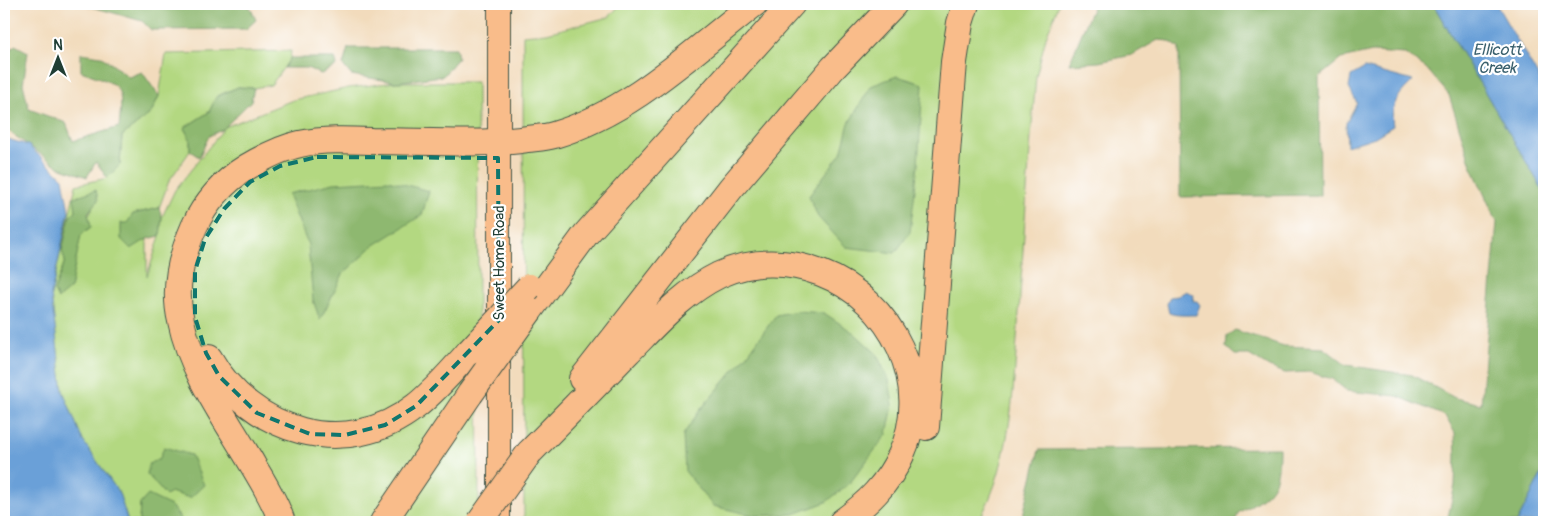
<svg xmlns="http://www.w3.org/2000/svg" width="1548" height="526" viewBox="0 0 1548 526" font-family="Pangolin,sans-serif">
<rect width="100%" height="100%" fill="#fff"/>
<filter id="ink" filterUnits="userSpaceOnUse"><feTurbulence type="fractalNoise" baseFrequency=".02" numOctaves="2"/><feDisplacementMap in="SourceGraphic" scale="10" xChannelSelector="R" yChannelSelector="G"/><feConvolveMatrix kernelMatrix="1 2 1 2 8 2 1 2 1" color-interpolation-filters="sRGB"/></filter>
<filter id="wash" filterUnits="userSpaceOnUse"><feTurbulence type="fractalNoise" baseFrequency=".0096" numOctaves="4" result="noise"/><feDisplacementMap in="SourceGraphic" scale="20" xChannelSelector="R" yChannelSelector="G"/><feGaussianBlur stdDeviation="1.12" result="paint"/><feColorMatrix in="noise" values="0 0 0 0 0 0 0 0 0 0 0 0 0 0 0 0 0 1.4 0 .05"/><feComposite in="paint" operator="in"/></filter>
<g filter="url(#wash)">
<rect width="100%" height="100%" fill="#f2dbbc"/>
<!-- green -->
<path fill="#b3d881" stroke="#698a5a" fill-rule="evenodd" d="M621 4H1059L1046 37 1036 76C1029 155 1024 233 1019 312 1013 383 1014 459 978 522H524L523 35 547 33 609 17Z
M291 51 290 59 271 85 254 88 238 87 217 96 209 112 184 128 190 139V151L169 181 159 208 133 214 147 239V276L160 236 162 217 175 190 225 127 293 100 349 88 396 82H477L479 522H183L171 506 140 504 139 522H128L119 493 83 441 63 391 51 295 76 185 107 178 120 165 122 136 151 113 159 96 166 54ZM98 200C79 225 75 258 70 289L54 291 65 261 76 211Z"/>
<!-- forest -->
<path fill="#8eb86f" stroke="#567a52" d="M82 4H162L171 7 249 5 256 20 246 29 151 30 142 21Z
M1094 4H1433L1544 192V469L1517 522H1447L1455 485 1456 455 1455 433 1445 416 1397 396 1347 391 1332 379 1309 372 1285 373 1269 367 1249 355H1235L1226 347 1227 336 1235 330 1284 346 1324 348 1346 365 1412 375 1455 398 1481 404 1497 222 1471 165 1449 95 1426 68 1405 54 1372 52 1341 59 1319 77 1320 195 1180 197 1179 48 1169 41 1158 40 1132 55 1099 62 1069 64Z
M15 45 28 52 23 84 29 109 66 123 73 141 119 127C124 83 121 86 81 71V53L101 56 129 77 142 72 159 96 151 113 122 136 120 165 107 178 96 162 87 177 59 167 4 128V56Z
M348 48H456L458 58 443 76 396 82 351 75 343 65Z
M290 58H335L337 66 321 74 307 68H284Z
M897 76 923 84 918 165 910 232 895 253 846 247 818 217 809 196 841 153 849 123 871 86Z
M238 87 254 88 251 101 223 129 209 136 199 157 190 151V139L184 128 209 112 216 97Z
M388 180 429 191 422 215 373 246 343 274 320 320 313 300 308 245 288 194 334 183Z
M96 190 98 200 88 213 91 227 81 235 70 289 58 299 54 291 65 261 62 251 70 216 76 211 74 197Z
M159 208 162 217 160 236 147 239 131 249 121 239V223H127L133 214Z
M797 311 824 313 854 333 876 353 889 380 893 405 887 434 849 484 826 502 794 514 756 516 713 506 685 471 683 435 700 410 748 354 776 315Z
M164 447 191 455 204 485 190 498 170 492 166 496 147 474 149 464 160 458Z
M1279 448C1279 489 1272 493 1238 513L1235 522H1019L1023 515 1039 450Z
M148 495 171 506 183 522H139L140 504Z"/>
<!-- water -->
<path fill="#6ba0d8" stroke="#456e86" d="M1433 4H1496L1544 86V192Z
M1365 68 1413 81C1398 95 1390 105 1393 126L1375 137 1347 146 1346 123 1357 103 1349 88 1351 76Z
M4 138 28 145 63 178 69 211 51 295 63 391 83 441 119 493 128 522H4Z
M1186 291 1194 295 1193 301H1197L1200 305 1196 315C1188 315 1176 316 1169 313L1167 304 1170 297 1178 296Z
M1544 469V522H1517Z"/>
</g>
<g filter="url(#ink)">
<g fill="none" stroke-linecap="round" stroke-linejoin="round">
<!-- major casing -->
<g stroke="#3f5548" stroke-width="24">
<path id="major" d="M499 522V4"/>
</g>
<!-- highway casing -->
<g stroke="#3f5548" stroke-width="28">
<path id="highway" d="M530 310 586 234 792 4
M209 358C251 432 345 462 416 406 435 391 453 370 469 352
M582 379 731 188 833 68 894 4
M926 427 954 62 960 23 966 4
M529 453C562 420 595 386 627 353 655 325 682 293 719 275 751 260 788 260 821 273 892 300 934 384 901 455 888 484 867 504 842 522
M282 522C276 503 264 484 254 467 227 420 192 374 181 321 173 288 181 257 194 227 205 203 224 181 247 167 264 157 281 148 300 144 323 139 348 140 372 141 421 141 472 145 521 140 532 138 544 138 554 135 632 112 692 52 754 4
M383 522 470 394"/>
</g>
<!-- major -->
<use href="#major" stroke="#f9bc8a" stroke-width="22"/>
<!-- highway -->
<use href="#highway" stroke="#f9bc8a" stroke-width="26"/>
<!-- highway-bridge casing -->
<g stroke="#3f5548" stroke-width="28" stroke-linecap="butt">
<path id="highway-bridge" d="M469 352 529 287
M470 394 530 310
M480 522 529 453"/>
</g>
<!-- highway-bridge -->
<use href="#highway-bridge" stroke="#f9bc8a" stroke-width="26"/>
</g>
</g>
<!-- marked area -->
<path fill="none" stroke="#0f766e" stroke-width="4" stroke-dasharray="10 6" stroke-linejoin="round" d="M317 157 498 158 499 320 416 406 385 425 345 435 310 434 257 413 219 376 206 353 195 317V271L205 239 224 209 250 182 280 166Z"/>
<g text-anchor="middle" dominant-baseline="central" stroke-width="4.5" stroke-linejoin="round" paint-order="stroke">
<!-- street labels -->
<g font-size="15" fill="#1f3d34" stroke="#fff">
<text transform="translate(499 263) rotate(-90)">Sweet Home Road</text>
</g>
<!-- water labels -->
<g font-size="16" font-style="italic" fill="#3a606d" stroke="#fff">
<text x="1497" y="50">Ellicott<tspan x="1497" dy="18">Creek</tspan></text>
</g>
</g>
<!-- margin -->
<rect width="1548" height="526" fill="none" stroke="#fff" stroke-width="20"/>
<!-- north arrow -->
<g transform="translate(58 58)" stroke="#ffffff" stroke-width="4" paint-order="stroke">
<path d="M0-4L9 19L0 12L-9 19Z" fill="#1f3d34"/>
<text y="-8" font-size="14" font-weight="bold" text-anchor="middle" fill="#1f3d34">N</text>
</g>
</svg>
